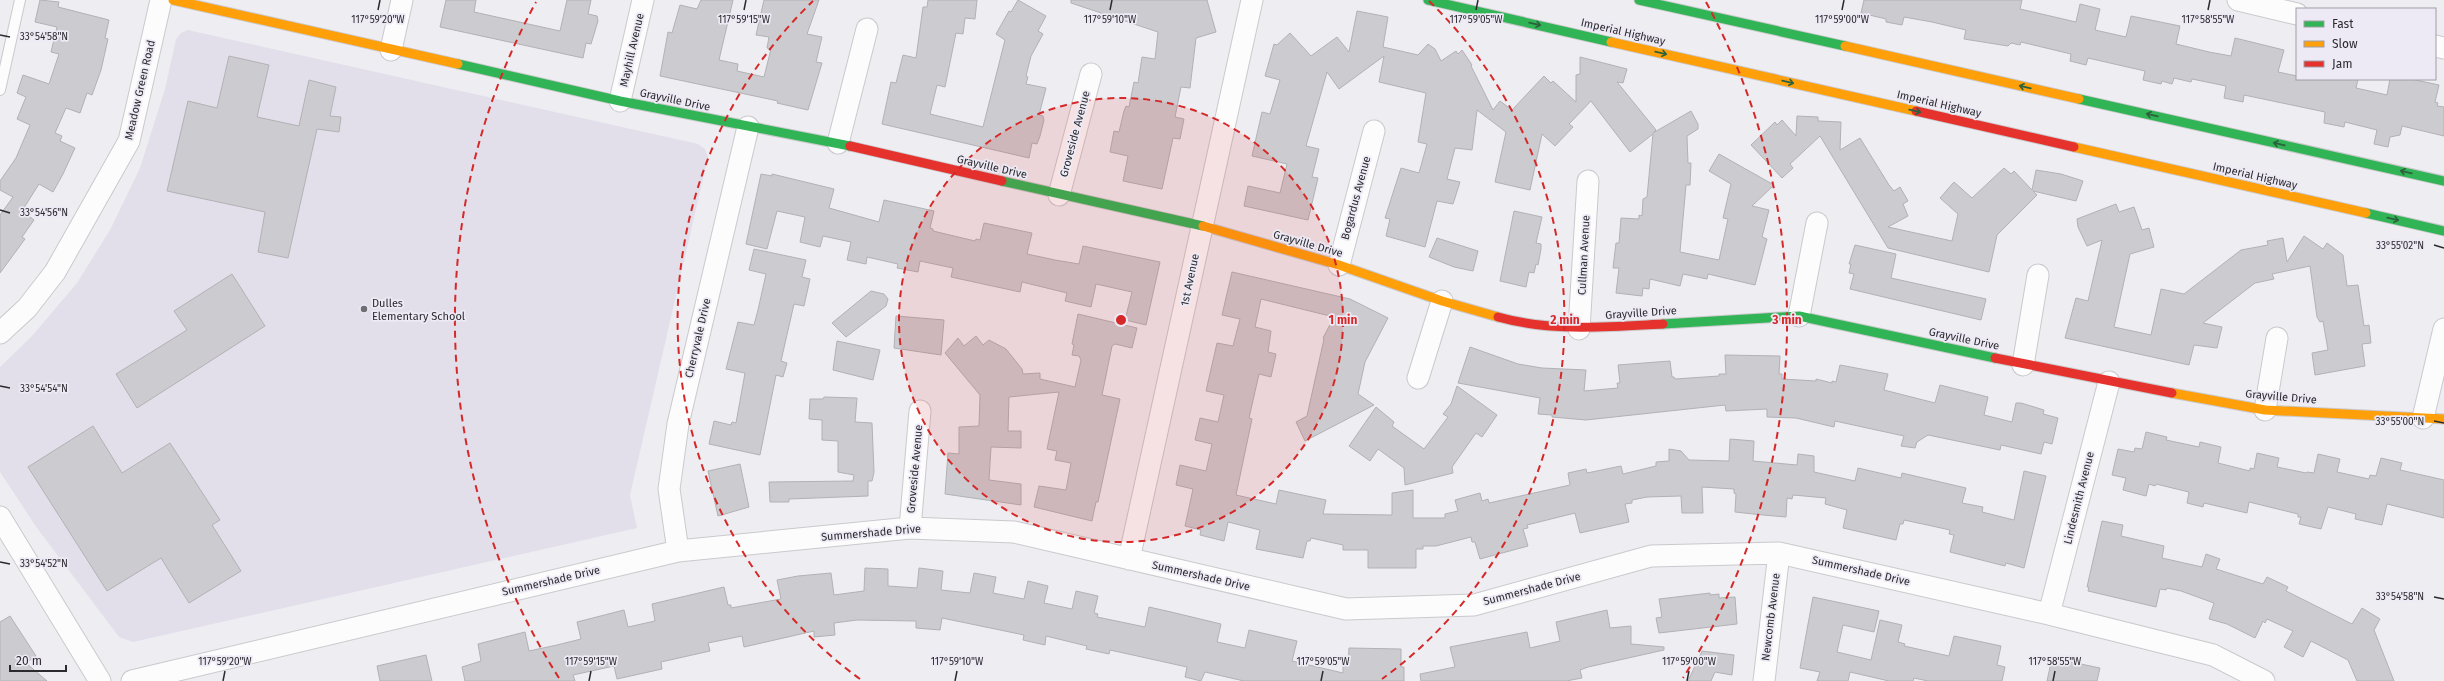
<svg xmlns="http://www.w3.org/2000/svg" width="2444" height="681" viewBox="0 0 2444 681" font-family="'Fira Sans',sans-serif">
<rect width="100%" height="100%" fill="#eeedf2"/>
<!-- built -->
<path fill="#e2dfeb" d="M188 30 698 144 705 149 708 157 630 495 637 528 133 642 119 637 37 528 0 472V367L32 336 77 283 110 230 140 168 165 89 176 39 181 33Z"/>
<!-- building -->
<path fill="#cccbcf" stroke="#b2b1b5" d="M40 0 59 2 58 7 109 20 105 38 108 39 101 70 92 95 87 93 80 113 66 108 55 133 62 136 60 141 75 148 63 174 53 192 39 184 22 211 34 220 22 237 25 239 0 273V215L13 197 0 190V181L16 158 30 125 17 119 26 97 17 93 23 75 49 84 59 54 51 52 57 27 35 22Z
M446 0H476L474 12 560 31 567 0H591L588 14 597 16 598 21 591 44 586 43 583 58 440 27Z
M701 0H733L719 60 738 64 737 71 764 77 771 49 767 48 769 37 756 35 764 0H819L807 34 822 37 816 62 822 63 808 110 777 103 778 101 660 76 668 32 672 33 680 5 697 9Z
M928 0H977L975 19 965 18 963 34 956 33 945 87 937 85 930 114 983 127 1005 40 996 34 1009 11 1011 12 1018 0 1046 16 1038 31 1043 34 1031 56 1026 76 1028 77 1026 84 1046 88 1039 115 1043 116 1044 120 1040 136 1037 144 1032 143 1029 158 882 124 891 82 896 83 903 55 916 58 923 7H927Z
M1071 0H1207L1216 32 1196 38 1190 88 1181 87 1175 117 1184 119 1180 139 1173 138 1162 189 1123 181 1128 156 1110 152 1114 131 1119 132 1124 111 1126 106 1129 107 1134 82 1138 83 1142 57 1155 59 1158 32 1071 3Z
M1864 0H2022L2020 9 2076 22 2080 4 2100 9 2095 30 2126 37 2131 16 2180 26 2176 44 2209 52 2231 56 2235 38 2284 50 2278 72 2297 76V79H2358L2356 88 2387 95 2390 79H2411L2439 85 2435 102 2438 103 2437 106 2444 107V136L2402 126 2400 135 2390 137 2388 147 2374 144 2377 130 2345 122 2344 127 2324 123 2325 112 2244 95 2243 102 2224 98 2226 86 2192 79 2191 82 2174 78 2172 84 2162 81 2161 84 2143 80 2145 71 2088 58 2086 65 2070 61 2071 54 2021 42 2020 45 2011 43 2008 46 1964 39 1966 30 1932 22 1904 17 1902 25 1886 22V19L1861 13Z
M1357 11 1388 17 1383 47 1418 55 1428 44 1435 49 1441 61 1456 51 1458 54 1462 50 1472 65 1471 66 1493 110 1500 101 1512 110 1544 76 1551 83 1553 81 1576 102V75L1580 74V57L1627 69 1623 83 1617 82 1656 130 1653 133 1691 111 1698 124V129L1687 136 1688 163H1691L1690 185H1686L1680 252 1719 260 1728 219 1723 218 1731 184 1709 171 1719 154 1774 185 1752 206 1769 210 1762 237 1767 239 1755 285 1708 274 1707 279 1683 274 1680 286 1650 279 1649 289 1643 288 1642 296 1616 293 1619 268H1613L1616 243H1619L1621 218 1639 219V215L1642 216 1643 199 1647 197 1653 134 1630 152 1591 101 1569 124 1573 127 1555 146 1542 134 1530 190 1495 182 1506 132 1477 110 1472 150 1455 148 1447 179 1460 182 1453 204 1437 201 1425 247 1386 236 1390 219 1385 218 1401 168 1419 173 1427 144 1418 142 1426 93 1379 82 1384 56 1339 89 1327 72 1306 146 1319 149 1312 177 1318 178 1308 220 1244 206 1248 186 1280 193 1287 164 1252 156 1262 112 1270 114 1280 80 1265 76 1274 44 1277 45 1290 33 1311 56 1337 37 1349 52Z
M229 56 269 65 257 117 299 126 309 80 336 87 330 116 341 117 339 132 317 129 288 258 258 252 265 212 167 191 188 101 217 108Z
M1797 116 1818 117V121L1841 122 1840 150 1860 138 1889 185 1894 191 1900 187 1908 201 1903 204 1908 216 1888 227 1952 241 1958 214 1940 198 1954 182 1972 198 2004 168 2011 174 2014 171 2032 190 2036 170 2061 174 2083 181 2076 201 2033 191 2037 195 1997 235 1989 272 1888 248 1820 136 1790 164 1793 168 1782 178 1751 145 1775 122 1777 125 1782 120 1796 136Z
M761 174 772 176V174L834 189 829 208 879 222 884 200 934 211 930 228 933 229V231L975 241 976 239 980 240 984 223 1032 233 1027 254 1055 260 1079 264 1083 246 1160 262 1146 325 1125 320 1132 292 1096 284 1091 307 1065 301 1067 293 1022 282 1020 292 951 277 953 268 920 261 918 272 897 268 898 264 867 257 866 264 847 260 851 242 823 236 820 247 800 242 805 217 777 211 767 249 746 244Z
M2116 204 2119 212 2134 207 2142 230 2149 228 2154 247 2130 254 2114 327 2151 335 2161 289 2184 294 2241 250 2268 245 2267 241 2283 238 2287 262 2304 236 2323 249 2327 243 2343 255 2347 286 2358 285 2364 326 2369 325 2371 343 2362 344 2365 366 2315 375 2312 353 2328 350 2323 321 2320 322 2317 317 2310 266 2272 274 2274 279 2255 283 2203 323 2222 327 2217 348 2194 345 2189 365 2065 338 2076 298 2088 301 2102 240 2087 246 2078 227 2077 219Z
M1514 211 1542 217 1536 243 1541 244V249L1538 265 1536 264 1534 273 1529 272 1526 287 1500 281Z
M1437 238 1478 251 1473 271 1454 267 1429 257Z
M1855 245 1896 254 1891 278 1986 299 1981 320 1850 289 1854 274 1849 273 1851 264H1849Z
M754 249 806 260 802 277 810 279 804 306 794 304 781 361 787 363 783 377 776 375 760 455 709 444 714 421 731 425 732 422 736 423 745 373 726 369 738 322 754 325 758 310 766 274 749 270Z
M1232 272 1350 299 1388 318 1365 362 1358 394 1374 405 1305 441 1296 422 1307 416 1324 339 1323 338 1334 317 1261 299 1255 327 1271 331 1268 352 1276 354 1271 377 1259 374 1249 418 1252 419 1236 495 1276 504 1279 490 1326 500 1323 514 1392 515V493L1413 490V518H1445V514L1458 511 1455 500 1480 493 1482 501 1488 499 1489 503 1570 485 1568 473 1586 469 1587 473 1621 466 1623 474 1656 466V462L1669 461V449L1681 451 1689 460 1729 461 1730 439 1754 441 1753 461 1797 465 1798 454 1814 456V472L1855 481 1858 468 1901 478 1902 473 1966 488 1962 503 1983 507 1982 512 2014 520 2024 471 2046 476 2024 568 2006 563 2005 566 1950 552 1954 535 1949 534 1950 530 1932 526 1904 520 1903 524H1900L1896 540 1843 528 1847 510 1825 504 1826 498 1793 495 1792 499 1787 498 1786 517 1763 515 1735 512 1736 494 1734 493V489L1702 487 1703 513H1682L1681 496 1647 497 1632 500V503L1625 504 1629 522 1580 533 1575 513 1527 525 1528 528 1523 529 1528 546 1480 559 1475 542H1472L1471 537 1436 546H1423V549H1416V568H1368V550H1343V545L1311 538 1310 541H1307L1303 558 1256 549 1260 530 1228 522 1224 541 1200 535 1201 530 1185 526 1193 489 1176 485 1180 465 1206 471 1212 444 1195 440 1200 418 1218 422 1224 395 1206 391 1217 343 1233 346 1240 319 1222 315Z
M232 274 265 326 137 408 116 374 187 330 174 311Z
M871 291 884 294 888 299 886 306 846 337 832 323Z
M1078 314 1137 328 1132 348 1115 344 1112 346 1102 395 1120 399 1098 502H1096L1092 521 1034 507 1039 486 1066 490 1071 463 1055 460 1057 451 1047 449 1059 392 1009 397 1008 431H1021V448L991 447 989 480 1021 484V505L945 494 948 453 959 454V427L979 426 980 395 945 353 958 338 964 346 976 336 983 345 989 340 1006 349 1022 369 1023 374 1040 373V379L1075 387 1081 360 1079 356 1072 355 1074 345 1072 344Z
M896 316 944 320 941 355 894 348Z
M837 341 880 350 873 380 833 370Z
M1470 347 1518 364 1542 368 1586 370 1584 391 1618 388 1617 383H1620L1618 365 1670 361 1672 377H1674L1675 379 1719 376V374H1726L1725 355 1780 356 1779 374H1782V379L1816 381V379L1832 383V381L1836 382 1840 365 1888 374 1884 390 1935 403 1940 385 1988 397 1984 415 2012 422 2016 403H2021L2044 410 2043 414 2058 418 2052 444 2044 442 2041 454 2001 445 2000 450 1928 435 1917 442 1915 448 1901 446 1904 436 1835 421 1834 427 1796 418 1767 417V409L1726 411 1725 405 1586 420 1552 417V415L1538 414 1540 398 1458 383Z
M1457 386 1497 415 1482 437 1476 433 1452 467 1453 473 1405 485 1404 468 1378 449 1370 461 1349 446 1376 407 1394 422 1392 426 1424 449 1448 417 1443 414 1451 404Z
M824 397 857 398 855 422 872 423 874 472 872 481H868V496L789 499V502H770L769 482 853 481 854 475 838 472V441L822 440V420L809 419 810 399H823Z
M93 426 122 473 170 443 220 520 212 525 241 571 189 603 161 558 107 591 28 467Z
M2146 432 2167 437 2166 440 2199 447 2200 442 2221 447 2218 463 2250 471V468L2254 469 2257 453 2279 458 2277 467 2306 473 2307 472 2314 473 2318 454 2340 459 2337 472 2369 479 2370 475 2376 476 2381 458 2402 463 2400 470 2444 480V518L2387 504 2382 525 2355 519 2356 514 2328 507 2321 529 2299 524 2301 517H2298V514L2249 502 2247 513 2204 503 2203 507 2187 503 2189 492 2156 484 2155 486 2149 484 2146 496 2123 490 2126 478 2112 475 2118 449 2134 452 2135 448 2142 449Z
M740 464 749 507 718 516 708 471Z
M2102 521 2123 525 2121 536 2164 546 2162 558 2202 567 2206 554 2220 559 2216 569 2263 584 2267 577 2288 587 2286 591 2352 624 2362 608 2380 619 2374 630 2394 681H2357L2348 660 2311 641 2303 657 2284 647 2293 631 2267 619 2265 623 2263 621 2255 638 2227 624 2209 619 2214 603 2181 591 2167 588 2166 590 2160 589 2156 607 2088 591 2089 587H2087Z
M865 568 888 569V586L917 588 919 568 943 571 941 590 970 593 974 573 996 577 993 593 1024 599 1028 581 1048 586 1044 603 1072 609 1076 591 1098 596 1094 613 1098 614 1097 617 1145 627 1149 607 1171 612 1221 624 1217 642 1245 648 1249 630 1297 641 1292 661 1343 673V666H1348L1349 648 1401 649V667H1404V681H1244L1205 672 1201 681 1185 677 1187 667 1110 650 1109 654 1086 649 1087 646 1046 636 1045 645 1023 640 1024 635 942 618 940 630 916 628V621L857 620 834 623 835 635 814 637V631L744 647 742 636 708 643 710 651 661 662 662 669 617 679 614 666 573 675 575 681H465L462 667 481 661 478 644 525 632 529 651 557 645 581 639 577 622 624 610 628 627 655 621 652 604 724 587 728 605H731V608L781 599 777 580 798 576 831 573 834 595 864 591Z
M1710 593V595L1719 594V598L1735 597 1737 624 1659 633 1656 618 1662 617 1659 599Z
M1813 597 1879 611 1874 632 1843 625 1837 652 1871 660 1880 620 1902 625 1898 642 1905 644 1904 646 1949 656 1954 636 2001 646 1997 665 2005 667 2002 681H1928L1914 678 1913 681H1889L1850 672 1848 681H1817L1820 672 1800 668Z
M1607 610 1610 628 1631 626V644L1664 647V650L1588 667 1580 670 1582 678 1566 681H1421L1420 674 1455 667 1450 647 1527 632 1530 648 1560 641 1556 622Z
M10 616 36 656 26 663 47 681H0V622Z
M1702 651 1734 655 1732 675 1715 672 1711 681H1688Z
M426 655 432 681H380L377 666Z
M2052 658 2100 668 2097 681H2047Z"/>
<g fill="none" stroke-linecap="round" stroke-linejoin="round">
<!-- lane casing -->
<g stroke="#cac9cc" stroke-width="12">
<path id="lane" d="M0 90 20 0"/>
</g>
<!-- street casing -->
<g stroke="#cac9cc" stroke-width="23">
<path id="street" d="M2238 0 2297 14
M2435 46 2444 48
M391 50 402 0
M620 101 643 0
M838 143 867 29
M1059 195 1091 74
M1339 265 1374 131
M1799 316 1817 223
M1579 329 1588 181
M0 333 27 308 55 272 129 141 161 0
M2023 365 2038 275
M1418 378 1442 301
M2265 410 2277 338
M2423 418 2444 329
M0 517 100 681
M910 528 920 411
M678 551 669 489 678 424 748 127
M1129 559 1252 0
M2049 614 2109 382
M132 681 678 551 910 528 1014 532 1346 609 1474 605 1651 556 1779 553 2049 614 2213 655 2264 681
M1764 681 1779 553"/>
</g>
<!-- fast casing -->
<g stroke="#cac9cc" stroke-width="11">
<path id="fast" d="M1428 0 1611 42
M1639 0 1845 46
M458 64 620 101 850 146
M2079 99 2444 181
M1002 181 1203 226
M2366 213 2444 231
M1663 324 1799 316 1995 358"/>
</g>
<!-- slow casing -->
<g stroke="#cac9cc" stroke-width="11">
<path id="slow" d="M173 0 458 64
M1611 42 1916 111
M1845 46 2079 99
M2074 147 2366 213
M1203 226 1339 265 1442 301 1498 317
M2172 393 2265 410 2444 419"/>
</g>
<!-- jam casing -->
<g stroke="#cac9cc" stroke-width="11">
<path id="jam" d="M1916 111 2074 147
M850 146 1002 181
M1498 317C1552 332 1607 327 1663 324
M1995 358 2172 393"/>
</g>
<!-- lane -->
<use href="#lane" stroke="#fcfcfd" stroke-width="10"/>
<!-- street -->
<use href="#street" stroke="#fcfcfd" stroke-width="21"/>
<!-- fast -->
<use href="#fast" stroke="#30b455" stroke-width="9"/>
<!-- slow -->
<use href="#slow" stroke="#ff9f0a" stroke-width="9"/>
<!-- jam -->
<use href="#jam" stroke="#e5322d" stroke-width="9"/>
</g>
<!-- one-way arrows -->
<defs><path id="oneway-shaft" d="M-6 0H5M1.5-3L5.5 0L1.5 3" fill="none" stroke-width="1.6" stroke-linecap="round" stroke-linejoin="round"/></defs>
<g stroke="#2d613e">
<use href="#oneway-shaft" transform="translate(1535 24) rotate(13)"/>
<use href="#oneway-shaft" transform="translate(1661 53) rotate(13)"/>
<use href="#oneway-shaft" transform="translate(1788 82) rotate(13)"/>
<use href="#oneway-shaft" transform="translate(2025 87) rotate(-167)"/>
<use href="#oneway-shaft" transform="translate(1915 111) rotate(13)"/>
<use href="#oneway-shaft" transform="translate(2152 115) rotate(-167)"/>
<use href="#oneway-shaft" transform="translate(2279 144) rotate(-167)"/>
<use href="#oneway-shaft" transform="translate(2406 172) rotate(-167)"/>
<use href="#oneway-shaft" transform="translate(2393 219) rotate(13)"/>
</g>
<!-- ticks -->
<path fill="none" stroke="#2b2a2e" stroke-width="1.5" d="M378 10 380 0M744 10 746 0M1110 10 1112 0M1476 10 1478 0M1842 10 1844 0M2208 10 2210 0M0 35 10 37M0 210 10 213M2434 245 2444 248M0 386 10 388M2434 421 2444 423M0 562 10 564M2434 597 2444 599M223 681 225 671M589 681 591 671M955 681 957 671M1321 681 1323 671M1687 681 1689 671M2053 681 2055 671"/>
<!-- distance rings -->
<circle cx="1121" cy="320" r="222" fill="#d62828" fill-opacity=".12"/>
<g fill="none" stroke="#d62828" stroke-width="2" stroke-dasharray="7 5">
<circle cx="1121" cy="320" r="222"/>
<path d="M860 679A444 444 0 0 1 813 1M1429 1A444 444 0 0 1 1382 679"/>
<path d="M559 678A666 666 0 0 1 536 2M1706 2A666 666 0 0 1 1683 678"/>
</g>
<!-- markers -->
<circle fill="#6f6e73" stroke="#edeaf5" stroke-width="1.5" cx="364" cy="309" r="4"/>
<g text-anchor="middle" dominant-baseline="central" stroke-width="3.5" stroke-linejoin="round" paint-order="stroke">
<!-- street labels -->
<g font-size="11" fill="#2b2a2e" stroke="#edeaf5">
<text transform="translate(1623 32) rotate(13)">Imperial Highway</text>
<text transform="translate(632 50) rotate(-77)">Mayhill Avenue</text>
<text transform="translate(140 90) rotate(-77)">Meadow Green Road</text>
<text transform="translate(675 100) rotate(12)">Grayville Drive</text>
<text transform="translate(1939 104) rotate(13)">Imperial Highway</text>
<text transform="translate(1075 134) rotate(-75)">Groveside Avenue</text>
<text transform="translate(992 167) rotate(13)">Grayville Drive</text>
<text transform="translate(2255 176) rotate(13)">Imperial Highway</text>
<text transform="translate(1356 198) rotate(-75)">Bogardus Avenue</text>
<text transform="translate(1308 244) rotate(16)">Grayville Drive</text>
<text transform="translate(1584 255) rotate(-87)">Cullman Avenue</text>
<text transform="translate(1190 280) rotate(-78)">1st Avenue</text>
<text transform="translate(1641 313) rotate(-4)">Grayville Drive</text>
<text transform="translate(698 338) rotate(-77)">Cherryvale Drive</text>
<text transform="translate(1964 339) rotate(12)">Grayville Drive</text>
<text transform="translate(2281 397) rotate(5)">Grayville Drive</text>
<text transform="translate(915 469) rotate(-85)">Groveside Avenue</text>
<text transform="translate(2079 498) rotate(-76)">Lindesmith Avenue</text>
<text transform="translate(871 533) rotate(-5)">Summershade Drive</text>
<text transform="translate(1861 571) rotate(13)">Summershade Drive</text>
<text transform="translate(1201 576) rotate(13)">Summershade Drive</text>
<text transform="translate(551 581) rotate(-13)">Summershade Drive</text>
<text transform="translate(1532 589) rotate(-15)">Summershade Drive</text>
<text transform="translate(1771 617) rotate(-83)">Newcomb Avenue</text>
</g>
<!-- poi labels -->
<g font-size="11" fill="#2b2a2e" stroke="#edeaf5" text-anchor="start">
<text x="372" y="303">Dulles<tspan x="372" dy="13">Elementary School</tspan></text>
</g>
</g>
<g font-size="10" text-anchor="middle" fill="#2b2a2e" stroke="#edeaf5" stroke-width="3.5" stroke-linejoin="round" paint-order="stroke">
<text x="378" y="23">117°59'20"W</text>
<text x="744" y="23">117°59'15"W</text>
<text x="1110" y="23">117°59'10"W</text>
<text x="1476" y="23">117°59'05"W</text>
<text x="1842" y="23">117°59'00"W</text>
<text x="2208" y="23">117°58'55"W</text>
<text x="44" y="40">33°54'58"N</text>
<text x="44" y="216">33°54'56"N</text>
<text x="2400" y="249">33°55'02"N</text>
<text x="44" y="392">33°54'54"N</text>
<text x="2400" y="425">33°55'00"N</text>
<text x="44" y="567">33°54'52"N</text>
<text x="2400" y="600">33°54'58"N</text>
<text x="225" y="665">117°59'20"W</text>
<text x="591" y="665">117°59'15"W</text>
<text x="957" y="665">117°59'10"W</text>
<text x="1323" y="665">117°59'05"W</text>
<text x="1689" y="665">117°59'00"W</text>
<text x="2055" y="665">117°58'55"W</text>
</g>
<circle cx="1121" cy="320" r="6" fill="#d62828" stroke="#edeaf5" stroke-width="2"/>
<g font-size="12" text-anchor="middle" font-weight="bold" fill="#d62828" stroke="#edeaf5" stroke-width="3.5" stroke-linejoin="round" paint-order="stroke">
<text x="1343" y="324">1 min</text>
<text x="1565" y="324">2 min</text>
<text x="1787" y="324">3 min</text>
</g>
<!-- legend -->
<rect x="2296" y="8" width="140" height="72" fill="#edeaf5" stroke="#9f9da5"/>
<rect x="2304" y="21" width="20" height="6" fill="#30b455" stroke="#9f9da5"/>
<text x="2332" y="28" font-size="12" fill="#2b2a2e">Fast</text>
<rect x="2304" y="41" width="20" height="6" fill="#ff9f0a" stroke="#9f9da5"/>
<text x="2332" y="48" font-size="12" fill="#2b2a2e">Slow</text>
<rect x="2304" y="61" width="20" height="6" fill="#e5322d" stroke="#9f9da5"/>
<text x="2332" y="68" font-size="12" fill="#2b2a2e">Jam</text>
<!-- scale -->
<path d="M10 665v6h56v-6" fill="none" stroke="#2b2a2e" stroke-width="2"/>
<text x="16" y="665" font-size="12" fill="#2b2a2e" stroke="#edeaf5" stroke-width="3" paint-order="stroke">20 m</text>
</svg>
